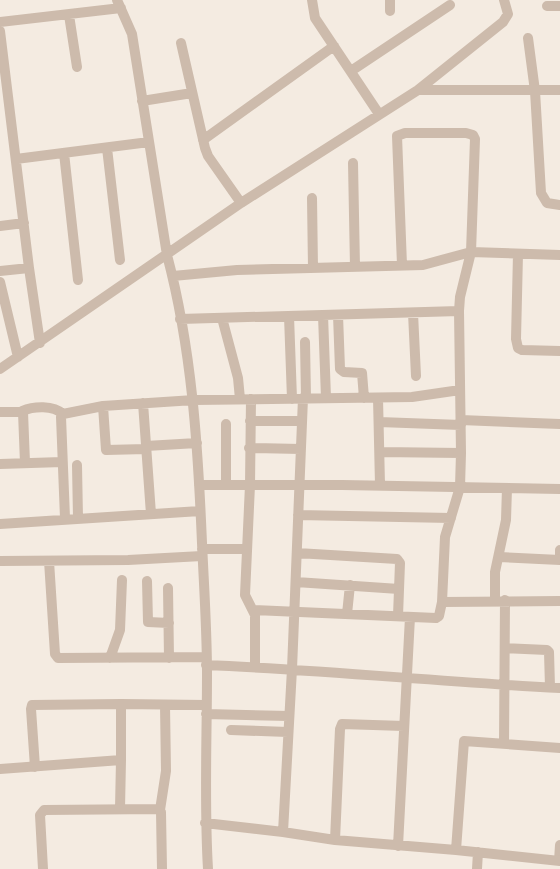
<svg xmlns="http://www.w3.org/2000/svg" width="560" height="869" viewBox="0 0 560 869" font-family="'Open Sans',sans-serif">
<rect width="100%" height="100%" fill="#f4ebe1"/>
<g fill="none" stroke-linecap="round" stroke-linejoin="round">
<!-- minor -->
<path stroke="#cdbbac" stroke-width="10" d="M117 0 132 34 167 255C192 349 198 447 202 543 204 587 207 630 207 674 207 739 204 804 208 869
M312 0 315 18 379 114
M390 0V11
M547 6H560
M69 15 77 67
M0 22 121 8
M0 31 29 268 40 343
M528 38 535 91 541 193 547 203 560 205
M181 43 205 148 208 156 241 203
M351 71 450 5
M418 90H560
M142 101 192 93
M203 140 334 46
M107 148 120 260
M64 153 78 280
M16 159 149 142
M353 163 355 267
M312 198 313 268
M0 226 24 223
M518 254 516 339 518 348 522 350 560 351
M0 271 29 268
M173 276 237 270 423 265 471 252 560 255
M0 282 18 357
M413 313 416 376
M323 315 326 398
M338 315 340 369 344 372 362 373 364 398
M289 316 292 399
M222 318 238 378 240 399
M180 319 459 311
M305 342 306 398
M0 369 241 203 418 90 503 22 508 14 504 0
M378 398 380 485
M251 399 250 485 245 595 255 615V667
M143 403 151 514
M103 406 106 450 146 449
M22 411C34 406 53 405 63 414
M0 412H23L25 463
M461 420 560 424
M250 421H302
M379 422 461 425
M146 446 197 443
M249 448 301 449
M380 452 461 453
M0 464 62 462
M77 465 78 518
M199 485H342L560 489
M226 485V424
M298 515 451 518
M65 518 61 417 63 414 103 406 194 400 412 397 460 390
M0 524 200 511
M202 549H247
M560 550V559
M297 553 397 559 400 563 398 616
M499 557 560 560
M0 561 128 560 202 556
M49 561 55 654 58 658 206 657
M147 581 148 622 169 623
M296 582 399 589
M168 588 169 658
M495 600V572L506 520 507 488
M442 602 560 601
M254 610 436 618 439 616 442 602 445 537 460 487 461 453 459 311 460 297 471 252 475 139 473 135 466 133H405L397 136 402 265
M347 614 350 585
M505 648 547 650 549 652 550 687
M110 658 120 630 122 580
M206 665C324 670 442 682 560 688
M206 714 289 716
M231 730 288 732
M504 744 505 600
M35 767 31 709 32 705 121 704
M0 769 121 760V704L206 705
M120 809 121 760
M160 810 166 771 165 705
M205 823 283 832 335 840 456 850 464 741 560 748
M283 832 292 669 303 398
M335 840 340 729 342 724 404 726
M398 846 410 617
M456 850 560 861
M559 861 560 845
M43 869 40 815 44 810 158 809 161 812 162 869
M477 869 478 852"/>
</g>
</svg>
